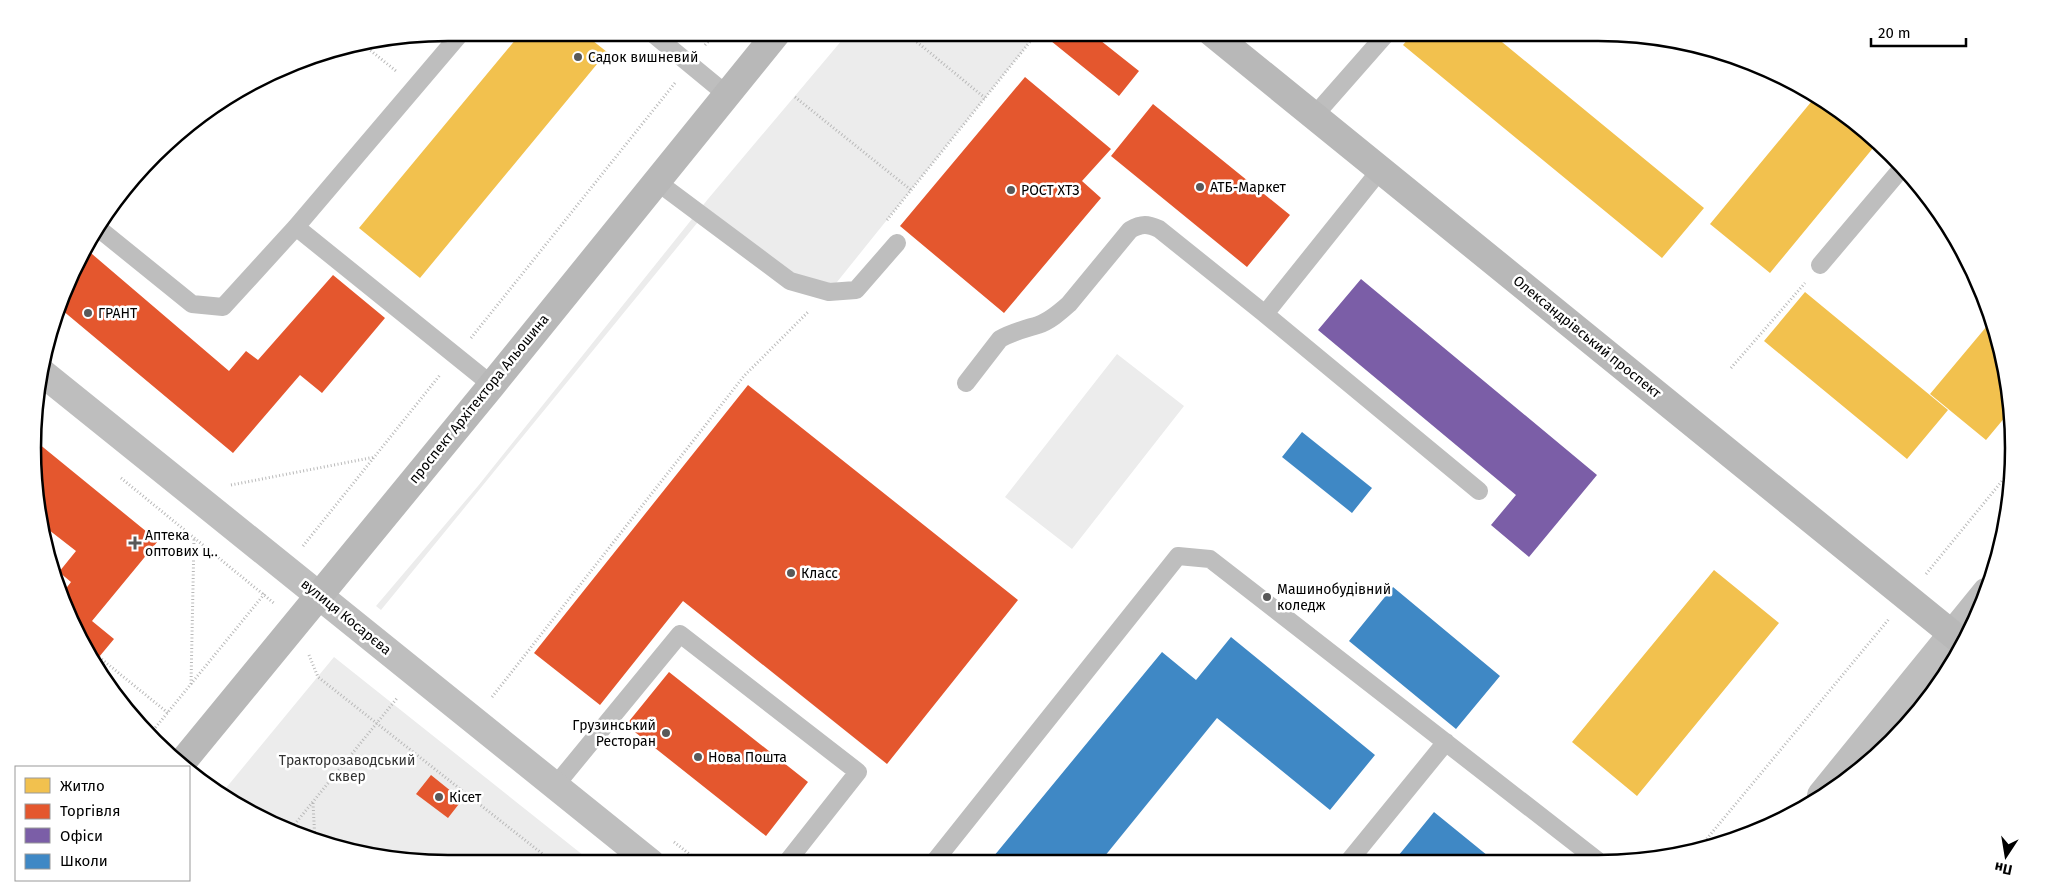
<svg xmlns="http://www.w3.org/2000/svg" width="2046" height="896" viewBox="0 0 2046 896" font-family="'Fira Sans',sans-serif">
<rect width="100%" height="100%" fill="#fff"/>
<!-- green -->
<path fill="#ececec" d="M848 33H1037L829 292 790 281 702 217 381 610 376 606 478 486 708 199Z
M1117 354 1184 406 1072 549 1005 497Z
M334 657 593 863H448L314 841 241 808 221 794Z"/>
<!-- homes -->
<path fill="#f2c14e" d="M521 33H583L607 52 420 278 359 228Z
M1413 33H1491L1704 208 1662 258 1403 45Z
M1816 96 1872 136 1878 142 1770 273 1710 224Z
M1805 292 1948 410 1907 459 1764 341Z
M1992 320 1999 341 2011 410 1986 440 1930 394Z
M1714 570 1779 623 1637 796 1572 742Z"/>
<!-- shops -->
<path fill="#e4572e" d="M1059 33H1091L1139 71 1119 96 1051 41Z
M1025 77 1111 149 1082 181 1101 198 1004 313 900 226Z
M1153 104 1290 215 1247 267 1111 156Z
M85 248 229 371 246 351 258 360 333 275 385 318 322 393 300 375 233 453 62 310Z
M748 385 1018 600 887 764 683 601 600 705 534 653Z
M33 439 158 541 92 621 114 639 94 663 88 656 64 591 71 582 59 572 76 551 40 523 33 448Z
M669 672 808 782 766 836 626 725Z
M431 775 462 800 448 818 416 794Z"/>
<!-- offices -->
<path fill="#7b5ea7" d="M1361 279 1597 475 1529 557 1491 525 1516 495 1318 330Z"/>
<!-- schools -->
<path fill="#3f88c5" d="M1302 432 1372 488 1352 513 1282 457Z
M1393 587 1500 676 1456 729 1349 641Z
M1231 637 1375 755 1330 810 1217 718 1100 862H989L1162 652 1196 680Z
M1434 812 1493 860 1394 861Z"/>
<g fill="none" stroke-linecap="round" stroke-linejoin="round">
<!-- path -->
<path stroke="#b9b9b9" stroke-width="3" stroke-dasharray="1 2.5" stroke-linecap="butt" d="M906 33 985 98
M705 45 716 33
M365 46 396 71
M795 97 911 190
M887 220 1037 33
M471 338 675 83
M1731 368 1805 283
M121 478 275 604
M231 485 375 457
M303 546 440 375
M1926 574 2011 470
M309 655 318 677 554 863
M99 657 168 713
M191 684 194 538
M492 697 744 376 808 312
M151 733 266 592
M313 803 315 841
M290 830 398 697
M674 842 701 863
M1700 847 1889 619"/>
<!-- lane -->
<path stroke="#bebebe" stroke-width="18" d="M652 33 726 94
M1314 116 1387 33
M1381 169 1265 314 1479 491
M656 181 790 281 829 292 856 290 897 243
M296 227 492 385
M98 228 192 304 223 307 296 227 461 33
M1820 265 1902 168
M966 383 1000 339C1012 332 1025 329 1038 325 1050 321 1060 312 1069 304L1130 230C1142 223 1148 224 1159 229L1265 314
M555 786 680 634 858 772 787 862
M1349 861 1446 742
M934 862 1178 556 1210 559 1597 860"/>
<!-- street -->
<path stroke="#bebebe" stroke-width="28" d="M40 371 651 863
M1821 795 1986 592"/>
<!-- secondary -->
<path stroke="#b8b8b8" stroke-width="28" d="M1212 33 1962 642
M180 765 492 385 777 33"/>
</g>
<!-- markers -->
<g fill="#595959" stroke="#fff" stroke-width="2">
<circle cx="578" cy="57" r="5"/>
<circle cx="1200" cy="187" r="5"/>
<circle cx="1011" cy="190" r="5"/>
<circle cx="88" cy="313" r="5"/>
<path d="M132.5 535.5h5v5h5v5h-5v5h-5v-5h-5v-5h5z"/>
<circle cx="791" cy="573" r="5"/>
<circle cx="1267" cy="597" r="5"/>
<circle cx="666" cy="733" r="5"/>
<circle cx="698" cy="757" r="5"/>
<circle cx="439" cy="797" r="5"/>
</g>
<g text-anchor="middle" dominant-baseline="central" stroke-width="5" stroke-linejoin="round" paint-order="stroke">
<!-- poi labels -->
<g font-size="14" fill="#000" stroke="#fff" text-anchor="start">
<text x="588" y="57">Садок вишневий</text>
<text x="1210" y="187">АТБ-Маркет</text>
<text x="1021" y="190">РОСТ ХТЗ</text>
<text x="98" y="313">ГРАНТ</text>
<text x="145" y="535">Аптека<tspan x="145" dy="16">оптових ц‥</tspan></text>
<text x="801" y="573">Класс</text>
<text x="1277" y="589">Машинобудівний<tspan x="1277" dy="16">коледж</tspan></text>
<text x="656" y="725" text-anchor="end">Грузинський<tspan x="656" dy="16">Ресторан</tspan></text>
<text x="708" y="757">Нова Пошта</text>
<text x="449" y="797">Кісет</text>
</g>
<!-- street labels -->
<g font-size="14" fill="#000" stroke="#fff">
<text transform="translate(1587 337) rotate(39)">Олександрівський проспект</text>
<text transform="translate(479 399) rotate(-51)">проспект Архітектора Альошина</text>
<text transform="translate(346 617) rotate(39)">вулиця Косарєва</text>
</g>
<!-- park labels -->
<g font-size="14" fill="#333" stroke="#fff">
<text x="347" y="760">Тракторозаводський<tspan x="347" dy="16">сквер</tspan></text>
</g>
</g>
<!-- crop -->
<path d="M0 0H2046V896H0ZM448 41H1598A407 407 0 0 1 2005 448V448A407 407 0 0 1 1598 855H448A407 407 0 0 1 41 448V448A407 407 0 0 1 448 41Z" fill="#fff" fill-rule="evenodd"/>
<path fill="none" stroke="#000" stroke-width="2.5" d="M448 41H1598A407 407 0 0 1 2005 448V448A407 407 0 0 1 1598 855H448A407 407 0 0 1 41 448V448A407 407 0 0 1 448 41Z"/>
<!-- legend -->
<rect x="15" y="766" width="175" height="115" fill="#ffffff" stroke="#999999"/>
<rect x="25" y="778" width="25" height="15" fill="#f2c14e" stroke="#999999"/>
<text x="60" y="791" font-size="15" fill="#000000">Житло</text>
<rect x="25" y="804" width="25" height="15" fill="#e4572e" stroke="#999999"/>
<text x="60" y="816" font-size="15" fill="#000000">Торгівля</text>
<rect x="25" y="828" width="25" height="15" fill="#7b5ea7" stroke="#999999"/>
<text x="60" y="841" font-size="15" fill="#000000">Офіси</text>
<rect x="25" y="854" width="25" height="15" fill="#3f88c5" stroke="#999999"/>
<text x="60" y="866" font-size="15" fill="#000000">Школи</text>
<!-- north arrow -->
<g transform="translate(2006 856) rotate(192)" stroke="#ffffff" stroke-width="4" paint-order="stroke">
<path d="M0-4L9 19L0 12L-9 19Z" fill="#000000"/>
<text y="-8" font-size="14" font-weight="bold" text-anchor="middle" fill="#000000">Пн</text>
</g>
<!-- scale -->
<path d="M1871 38v8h95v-8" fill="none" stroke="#000000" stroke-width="2.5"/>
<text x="1878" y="38" font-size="15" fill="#000000" stroke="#ffffff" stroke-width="4" paint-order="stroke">20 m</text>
</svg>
